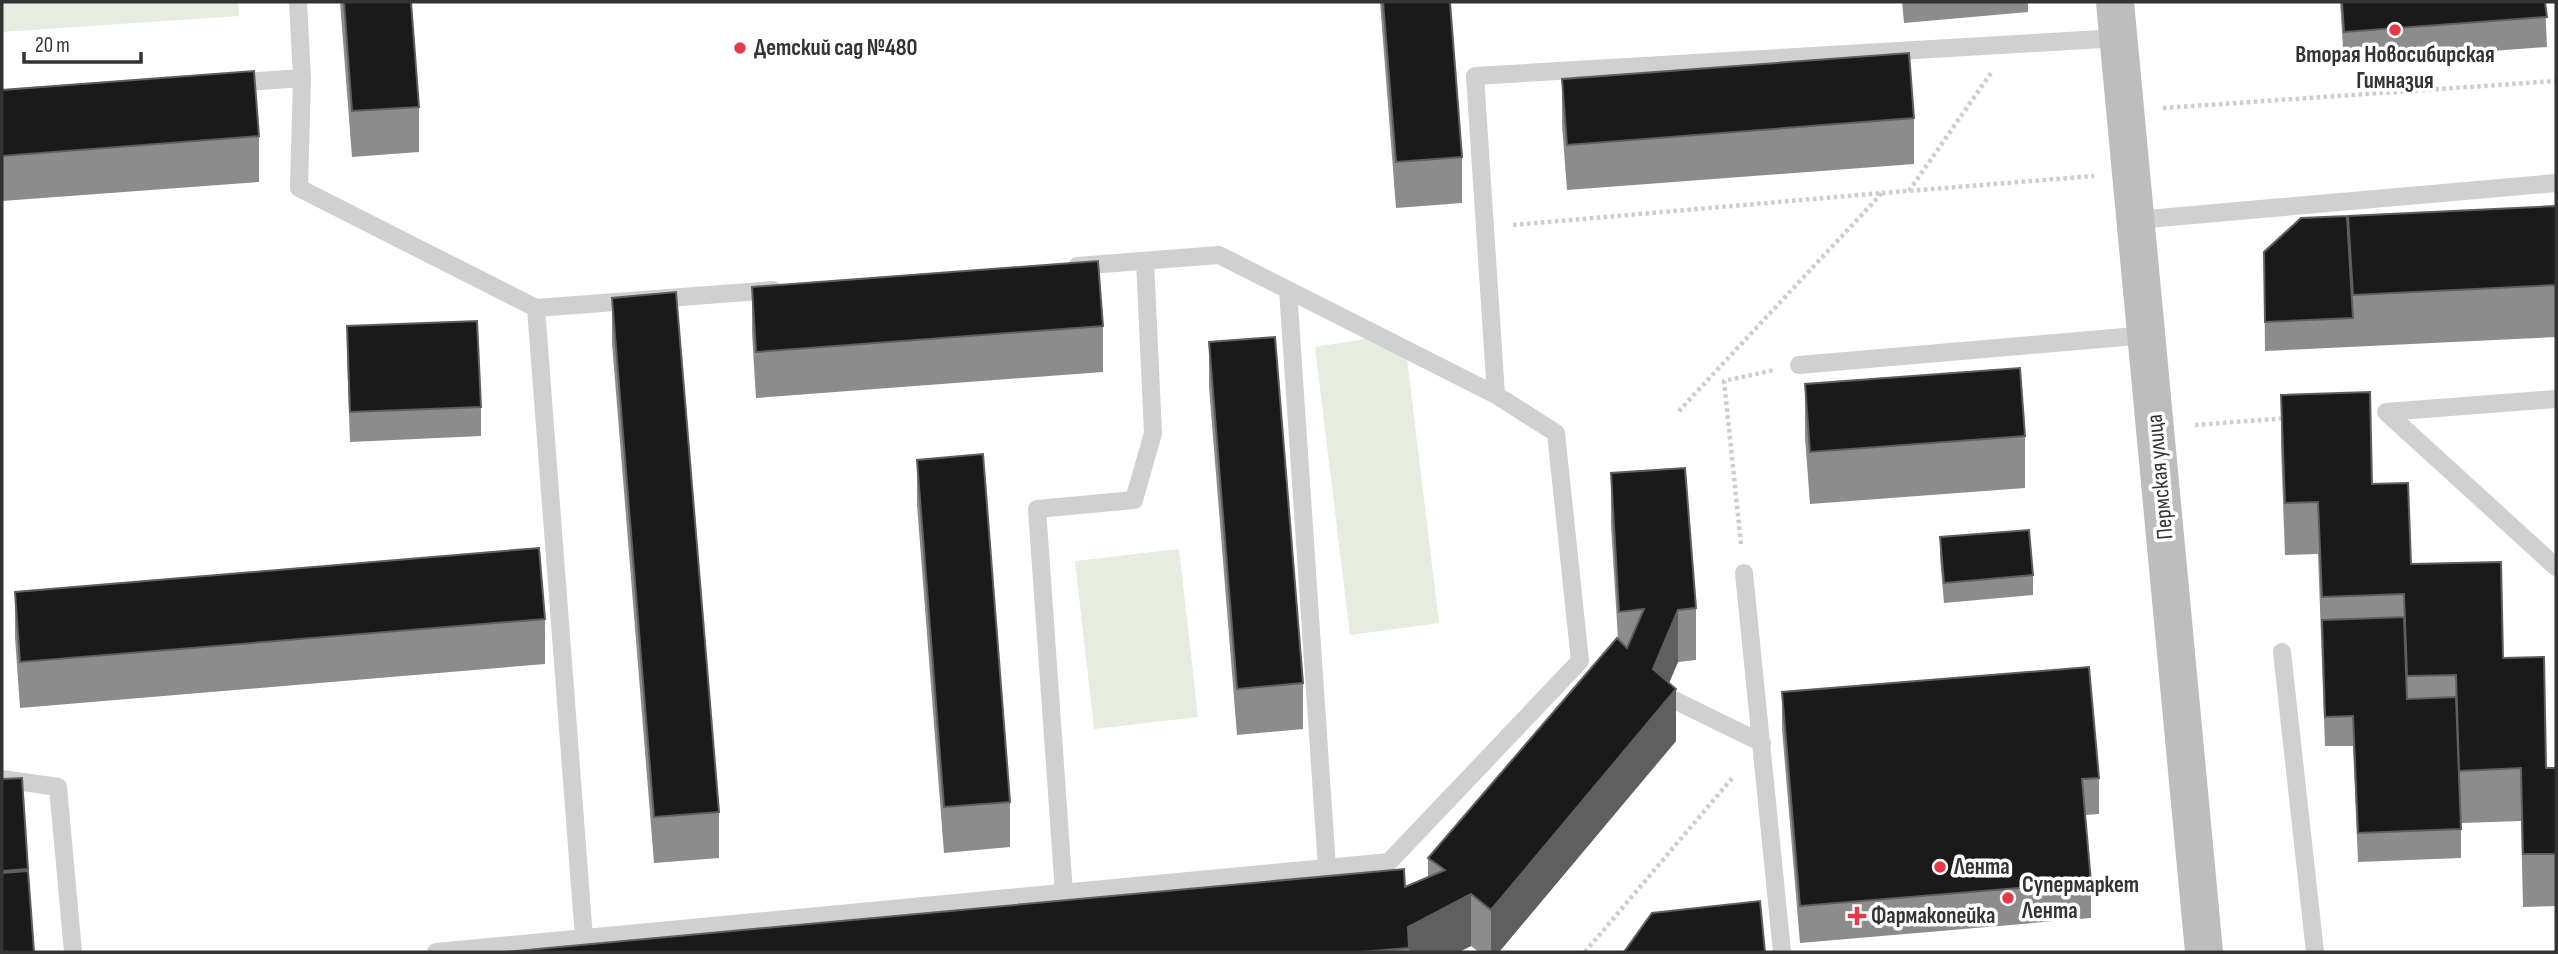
<svg xmlns="http://www.w3.org/2000/svg" width="2558" height="954" viewBox="0 0 2558 954" font-family="'Sofia Sans Condensed',sans-serif">
<rect width="100%" height="100%" fill="#fff"/>
<!-- green -->
<path fill="#e6ecdf" d="M2 2H238L239 16 2 32Z
M1365 339 1407 359 1439 623 1350 635 1315 347Z
M1179 549 1198 717 1094 729 1075 561Z"/>
<g fill="none" stroke-linecap="round" stroke-linejoin="round">
<!-- path -->
<path stroke="#cdcdcd" stroke-width="4.5" stroke-dasharray="3.5 3.5" stroke-linecap="butt" d="M2163 108 2556 81
M1909 191 1991 73
M1882 193 2094 176
M1513 225 1882 193 1677 413
M2195 425 2287 418
M1741 544 1724 381 1774 370
M1585 952 1734 776"/>
<!-- lane -->
<path stroke="#d0d0d0" stroke-width="18" d="M302 78 299 188 536 308 584 938
M231 83 302 78 298 2
M2136 220 2556 183
M1077 266 1219 255 1496 395
M1288 290 1327 868
M536 308 773 290
M1799 365 2147 335
M2556 399 2386 412 2556 567
M1744 573 1782 952
M2282 652 2315 952
M1664 695 1762 743
M2 779 58 787 73 952
M1064 893 1037 509 1134 500 1153 433 1145 261
M436 952 1389 862 1580 661 1556 433 1496 395 1475 76 2119 38"/>
<!-- secondary -->
<path stroke="#bdbdbd" stroke-width="38" d="M2115 2 2204 952"/>
</g>
<!-- wall -->
<path fill="#8c8c8c" d="M340 2H411L419 107V152L352 157Z
M1380 2H1450L1462 157V203L1396 208Z
M1902 2H2028V12L1904 23Z
M2340 2H2545L2547 47 2344 62Z
M1562 79 1914 118V164L1567 190 1562 125Z
M2 90 259 136V182L2 201Z
M2556 206V337L2265 351 2264 252 2348 238V216Z
M752 287 1103 326V372L756 398 752 333Z
M612 298 719 812V858L654 863 612 343Z
M347 326 481 407V436L350 442 347 356Z
M1209 342 1303 683V729L1237 735 1209 387Z
M1805 384 2025 436V488L1810 504 1805 437Z
M2281 395 2372 484 2411 564 2503 658 2546 768H2556V906L2523 907 2521 821 2461 823V858L2358 862 2353 746H2325L2318 554 2285 555 2281 447Z
M917 460 1010 802V847L944 853 917 505Z
M1611 473 1696 608V660L1678 662 1669 683 1676 741 1499 952H1479L1471 946 1459 952H505L1405 887 1428 877V858L1618 639 1611 525Z
M1940 537 2033 575V595L1944 603 1940 558Z
M15 592 545 619V664L20 708 15 637Z
M1782 692 2099 778V814L2085 815 2091 882V918L1800 943 1782 729Z
M22 778 34 952H2V779Z"/>
<!-- shaded-wall -->
<path fill="#5f5f5f" d="M1678 610V662L1656 713 1676 689V741L1499 952H1491V910Z
M1471 894V946L1459 952H1409L1408 927Z"/>
<!-- building -->
<path fill="#1a1a1a" stroke="#5f5f5f" stroke-width="2" d="M344 2H411L419 107 352 111Z
M1383 2H1450L1462 157 1396 162Z
M2342 2H2545L2547 17 2344 32Z
M1909 53 1914 118 1567 145 1562 79Z
M254 71 259 136 2 156V90Z
M2556 206V285L2353 295 2348 216Z
M2347 216 2353 318 2265 322 2264 252 2301 218Z
M1098 261 1103 326 756 352 752 287Z
M676 292 719 812 654 817 612 298Z
M477 321 481 407 350 412 347 326Z
M1275 337 1303 683 1237 689 1209 342Z
M2020 368 2025 436 1810 452 1805 384Z
M2370 392 2372 484 2408 483 2411 564 2501 562 2503 658 2544 657 2546 768H2556V854H2523L2521 768 2459 771 2456 675 2407 676 2404 594 2322 597 2318 502 2285 503 2281 395Z
M983 454 1010 802 944 807 917 460Z
M1685 468 1696 608 1678 610 1653 669 1676 689 1491 910 1471 894 1408 927 1409 948 1360 952H505L1404 869 1405 887 1445 870 1428 858 1617 638 1627 648 1644 609 1619 612 1611 473Z
M2029 530 2033 575 1944 583 1940 537Z
M539 548 545 619 20 662 15 592Z
M2404 617 2407 699 2456 697 2461 829 2358 833 2353 716 2325 717 2322 620Z
M2089 667 2099 778 2082 779 2091 882 1800 906 1782 692Z
M22 778 28 869 2 871V779Z
M28 871 34 952H2V873Z
M1760 901 1765 952H1624L1652 913Z"/>
<!-- markers -->
<g fill="#e63946" stroke="#fff" stroke-width="2.5">
<circle cx="2395" cy="30" r="7"/>
<circle cx="740" cy="48" r="7"/>
<circle cx="1940" cy="867" r="7"/>
<circle cx="2008" cy="898" r="7"/>
<path d="M1853.5 905.5h7v7h7v7h-7v7h-7v-7h-7v-7h7z"/>
</g>
<g text-anchor="middle" dominant-baseline="central" stroke-width="7" stroke-linejoin="round" paint-order="stroke">
<!-- poi labels -->
<g font-size="23" font-weight="bold" fill="#333" stroke="#fff" text-anchor="start">
<text x="754" y="48">Детский сад №480</text>
<text x="2395" y="55" text-anchor="middle">Вторая Новосибирская<tspan x="2395" dy="26">Гимназия</tspan></text>
<text x="1954" y="867">Лента</text>
<text x="2022" y="885">Супермаркет<tspan x="2022" dy="26">Лента</tspan></text>
<text x="1871" y="916">Фармакопейка</text>
</g>
<!-- street labels -->
<g font-size="23" fill="#333" stroke="#fff">
<text transform="translate(2160 477) rotate(-95)">Пермская улица</text>
</g>
</g>
<!-- border -->
<rect width="2558" height="954" fill="none" stroke="#333333" stroke-width="7"/>
<!-- scale -->
<path d="M24 52v10h117v-10" fill="none" stroke="#333333" stroke-width="3.5"/>
<text x="35" y="52" font-size="21" fill="#333333" stroke="#ffffff" stroke-width="5" paint-order="stroke">20 m</text>
</svg>
